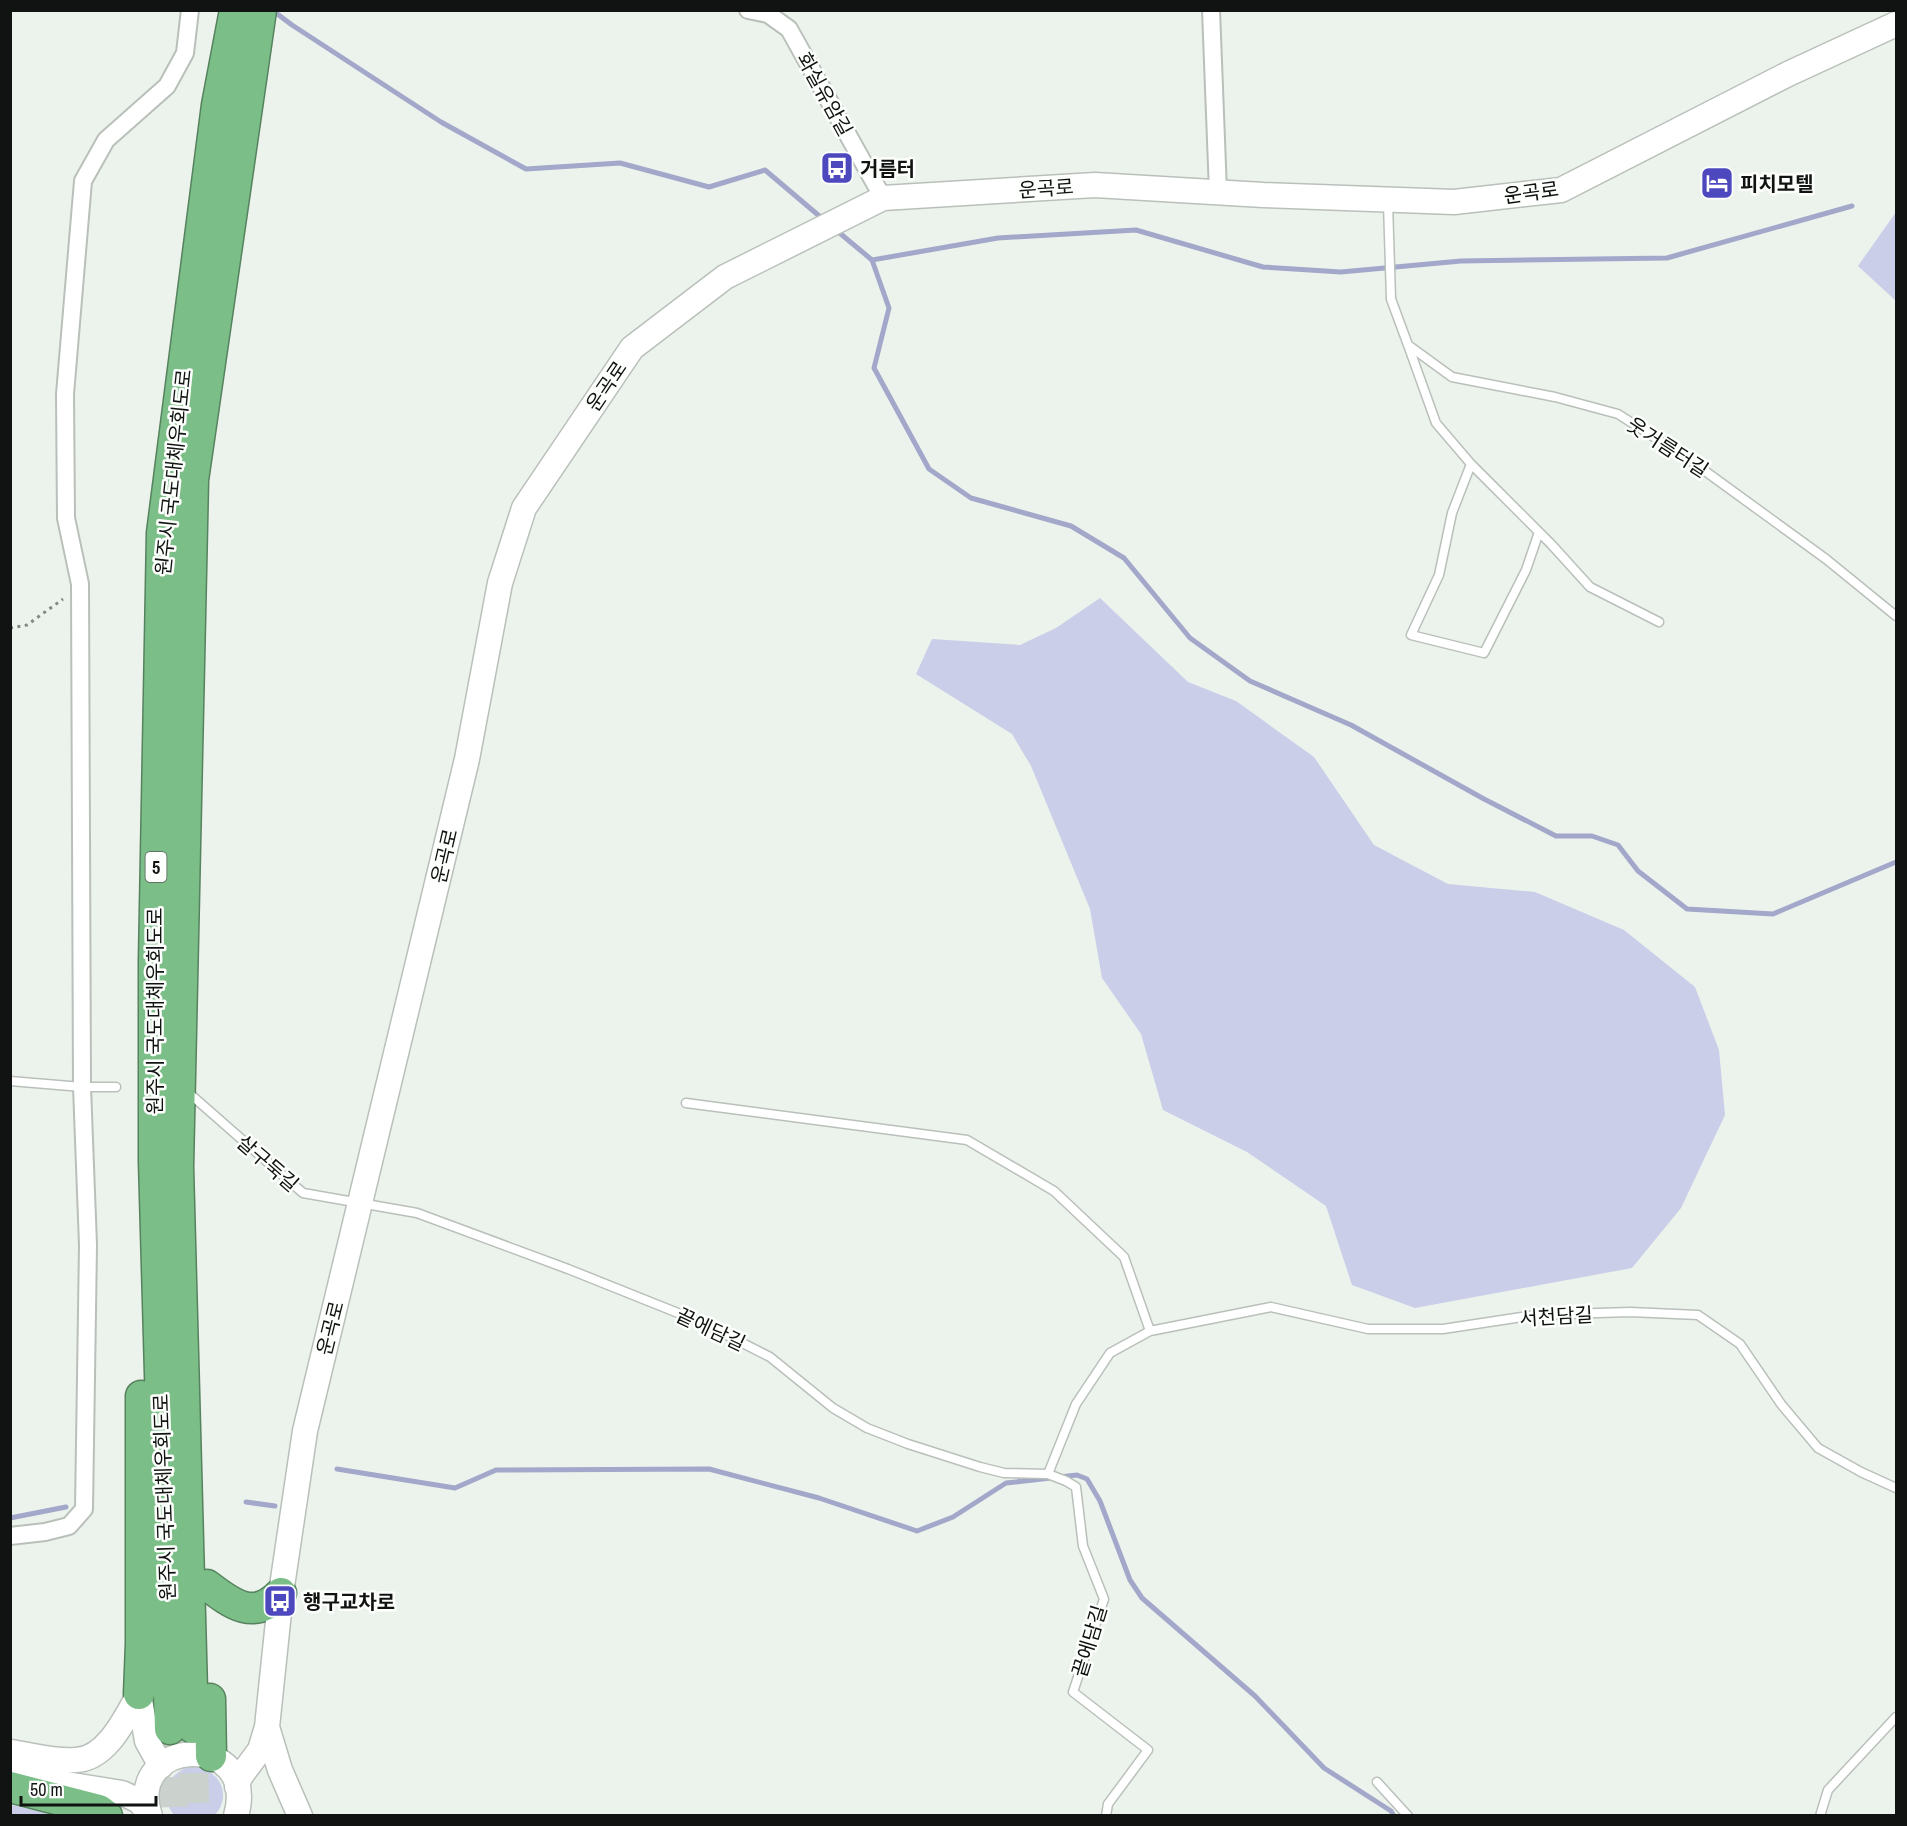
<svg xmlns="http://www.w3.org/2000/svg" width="1907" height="1826" viewBox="0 0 1907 1826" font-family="'Archivo Narrow','Noto Sans KR',sans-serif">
<rect width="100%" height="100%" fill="#ecf3ed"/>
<!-- green -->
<path fill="#cacee8" d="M1896 212V301L1858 266Z
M1100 598 1188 682 1236 701 1314 757 1374 845 1448 884 1535 892 1624 930 1695 987 1719 1050 1725 1115 1681 1208 1632 1268 1415 1308 1352 1285 1326 1206 1247 1152 1163 1110 1141 1034 1102 978 1090 909 1031 766 1012 734 916 674 932 639 1020 645 1056 628Z
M193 1766C219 1769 233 1794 215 1815H174C158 1795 168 1771 193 1766Z
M11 1805 55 1815H11Z"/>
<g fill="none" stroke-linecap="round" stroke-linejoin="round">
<!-- stream -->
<path stroke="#a3a7c9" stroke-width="5" d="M272 10 292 25 441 122 526 169 620 163 709 187 765 170 824 220
M836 230 872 260 889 308 874 368 929 469 971 498 1071 526 1124 558 1190 638 1250 681 1351 725 1484 799 1556 836H1592L1618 845 1638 871 1687 909 1773 914 1896 862
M872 260 998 238 1136 230 1263 267 1341 272 1461 261 1667 258 1852 206
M337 1469 455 1488 496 1470 709 1469 819 1498 917 1531 953 1517 1006 1483 1077 1475 1087 1479 1100 1501 1130 1580 1142 1598 1255 1696 1324 1768 1391 1811 1394 1816
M246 1502 275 1506
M10 1518 66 1507"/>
<!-- highway-tunnel -->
<path stroke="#cbd1cc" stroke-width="30" stroke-dasharray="30 15" stroke-linecap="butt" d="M193 1728 194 1816
M170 1732 173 1816"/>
<!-- lane casing -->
<g stroke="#b9c0ba" stroke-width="11">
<path id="lane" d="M1388 203 1391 299 1408 345 1452 377 1555 397 1618 414 1694 463 1826 559 1896 616
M1408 345 1436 423 1471 464 1551 544 1590 587 1659 622
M1471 464 1452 513 1439 575 1411 635 1484 653 1526 570 1539 532
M10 1081 82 1087H116
M190 1094 303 1193 417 1213 568 1269 703 1323 770 1357 833 1408 867 1428 908 1444 980 1467 1004 1473 1048 1474 1066 1481 1076 1487 1083 1546 1104 1599 1073 1692 1148 1750 1108 1804 1106 1816
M686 1103 967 1140 1054 1191 1124 1257 1150 1331
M1048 1474 1076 1404 1110 1353 1150 1331 1271 1307 1368 1329H1443L1535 1315 1630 1312 1698 1315 1740 1344 1781 1404 1818 1448 1861 1472 1896 1488
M1377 1782 1408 1816
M1820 1816 1828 1790 1896 1717"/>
</g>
<!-- street casing -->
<g stroke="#b9c0ba" stroke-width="20">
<path id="street" d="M748 10 768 14 789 29 883 198
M1211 10 1218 192
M10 1536 45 1532 69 1526 84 1509 88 1245 82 1087 80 584 66 518 65 394 83 181 106 140 167 86 185 53 190 10"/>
</g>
<!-- secondary casing -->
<g stroke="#b9c0ba" stroke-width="27">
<path id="secondary" d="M139 1694 147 1741 161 1766
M267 1727 280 1770 300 1816
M10 1752C32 1755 55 1762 76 1760 107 1759 126 1717 139 1694
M10 1775 122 1793 139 1801 149 1813
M237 1787 240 1777 260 1750 267 1727 281 1593 305 1431 467 759 500 583 524 508 632 348 725 277 883 198 1095 185 1263 195 1454 202 1561 190 1788 74 1896 24
M150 1816C123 1737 260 1730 236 1816"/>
</g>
<!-- highway casing -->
<g stroke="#56825e" stroke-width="33">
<path id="highway" d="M207 1585C233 1605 254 1621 281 1593
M139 1694 141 1644V1396
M210 1699 211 1756
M193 1728 178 1167 193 480 261 10
M170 1729 154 1161V961L162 533 217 105 235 10
M10 1787 99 1810 107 1816"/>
</g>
<!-- path -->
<path stroke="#818782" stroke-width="3" stroke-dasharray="3 4.5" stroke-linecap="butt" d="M10 628 27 625 63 599"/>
<!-- lane -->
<use href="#lane" stroke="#fff" stroke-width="8"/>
<!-- street -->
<use href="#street" stroke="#fff" stroke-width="16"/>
<!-- secondary -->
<use href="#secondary" stroke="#fff" stroke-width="24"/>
<!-- highway -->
<use href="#highway" stroke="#7bbe87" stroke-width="30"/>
</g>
<!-- icons -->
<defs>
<g id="bus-square" transform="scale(1.725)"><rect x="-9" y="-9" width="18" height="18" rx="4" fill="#4d48be" stroke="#fcfffc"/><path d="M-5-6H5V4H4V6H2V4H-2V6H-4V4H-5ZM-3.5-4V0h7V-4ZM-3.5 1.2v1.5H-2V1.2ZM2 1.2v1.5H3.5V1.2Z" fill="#fff"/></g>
<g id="hotel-square" transform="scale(1.725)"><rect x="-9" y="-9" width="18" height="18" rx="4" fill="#4d48be" stroke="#fcfffc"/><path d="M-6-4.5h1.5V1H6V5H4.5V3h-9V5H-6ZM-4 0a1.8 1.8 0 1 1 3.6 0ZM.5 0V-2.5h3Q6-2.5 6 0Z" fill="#fff"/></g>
</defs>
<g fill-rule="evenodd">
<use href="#bus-square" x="837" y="168"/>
<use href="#hotel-square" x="1717" y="183"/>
<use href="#bus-square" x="280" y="1601"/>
</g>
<g text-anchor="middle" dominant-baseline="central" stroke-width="5" stroke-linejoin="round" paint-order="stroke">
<!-- shield labels -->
<rect fill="#fcfffc" stroke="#575a58" stroke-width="1.5" x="145.5" y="852" width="21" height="30" rx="4.5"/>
<g font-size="18" font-weight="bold" fill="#101311">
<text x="156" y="867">5</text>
</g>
<!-- street labels -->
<g font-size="20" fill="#101311" stroke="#fcfffc">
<text transform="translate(825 94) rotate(61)">화실유암길</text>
<text transform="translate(1046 188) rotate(-4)">운곡로</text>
<text transform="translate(1531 192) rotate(-8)">운곡로</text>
<text transform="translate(606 386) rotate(-56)">운곡로</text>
<text transform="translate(1668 447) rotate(33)">웃거름터길</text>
<text transform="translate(173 472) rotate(-84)">원주시 국도대체우회도로</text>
<text transform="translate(444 856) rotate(-77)">운곡로</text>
<text transform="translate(154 1011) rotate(-90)">원주시 국도대체우회도로</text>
<text transform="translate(268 1163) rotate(41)">살구둑길</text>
<text transform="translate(1556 1316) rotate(-3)">서천담길</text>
<text transform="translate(330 1328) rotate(-76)">운곡로</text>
<text transform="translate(711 1329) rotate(25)">끝에담길</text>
<text transform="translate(164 1497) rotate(-92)">원주시 국도대체우회도로</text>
<text transform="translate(1089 1641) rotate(-73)">끝에담길</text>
</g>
<!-- poi labels -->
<g font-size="20" font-weight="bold" fill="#101311" stroke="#fcfffc" text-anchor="start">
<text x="860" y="168">거름터</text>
<text x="1740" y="183">피치모텔</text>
<text x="303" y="1601">행구교차로</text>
</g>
</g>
<!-- border -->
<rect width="1907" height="1826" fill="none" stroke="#101311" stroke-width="24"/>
<!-- scale -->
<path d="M21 1796v9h135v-9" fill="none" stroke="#101311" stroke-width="3"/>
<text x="30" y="1796" font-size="18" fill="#101311" stroke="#fcfffc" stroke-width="4.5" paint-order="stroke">50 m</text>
</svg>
